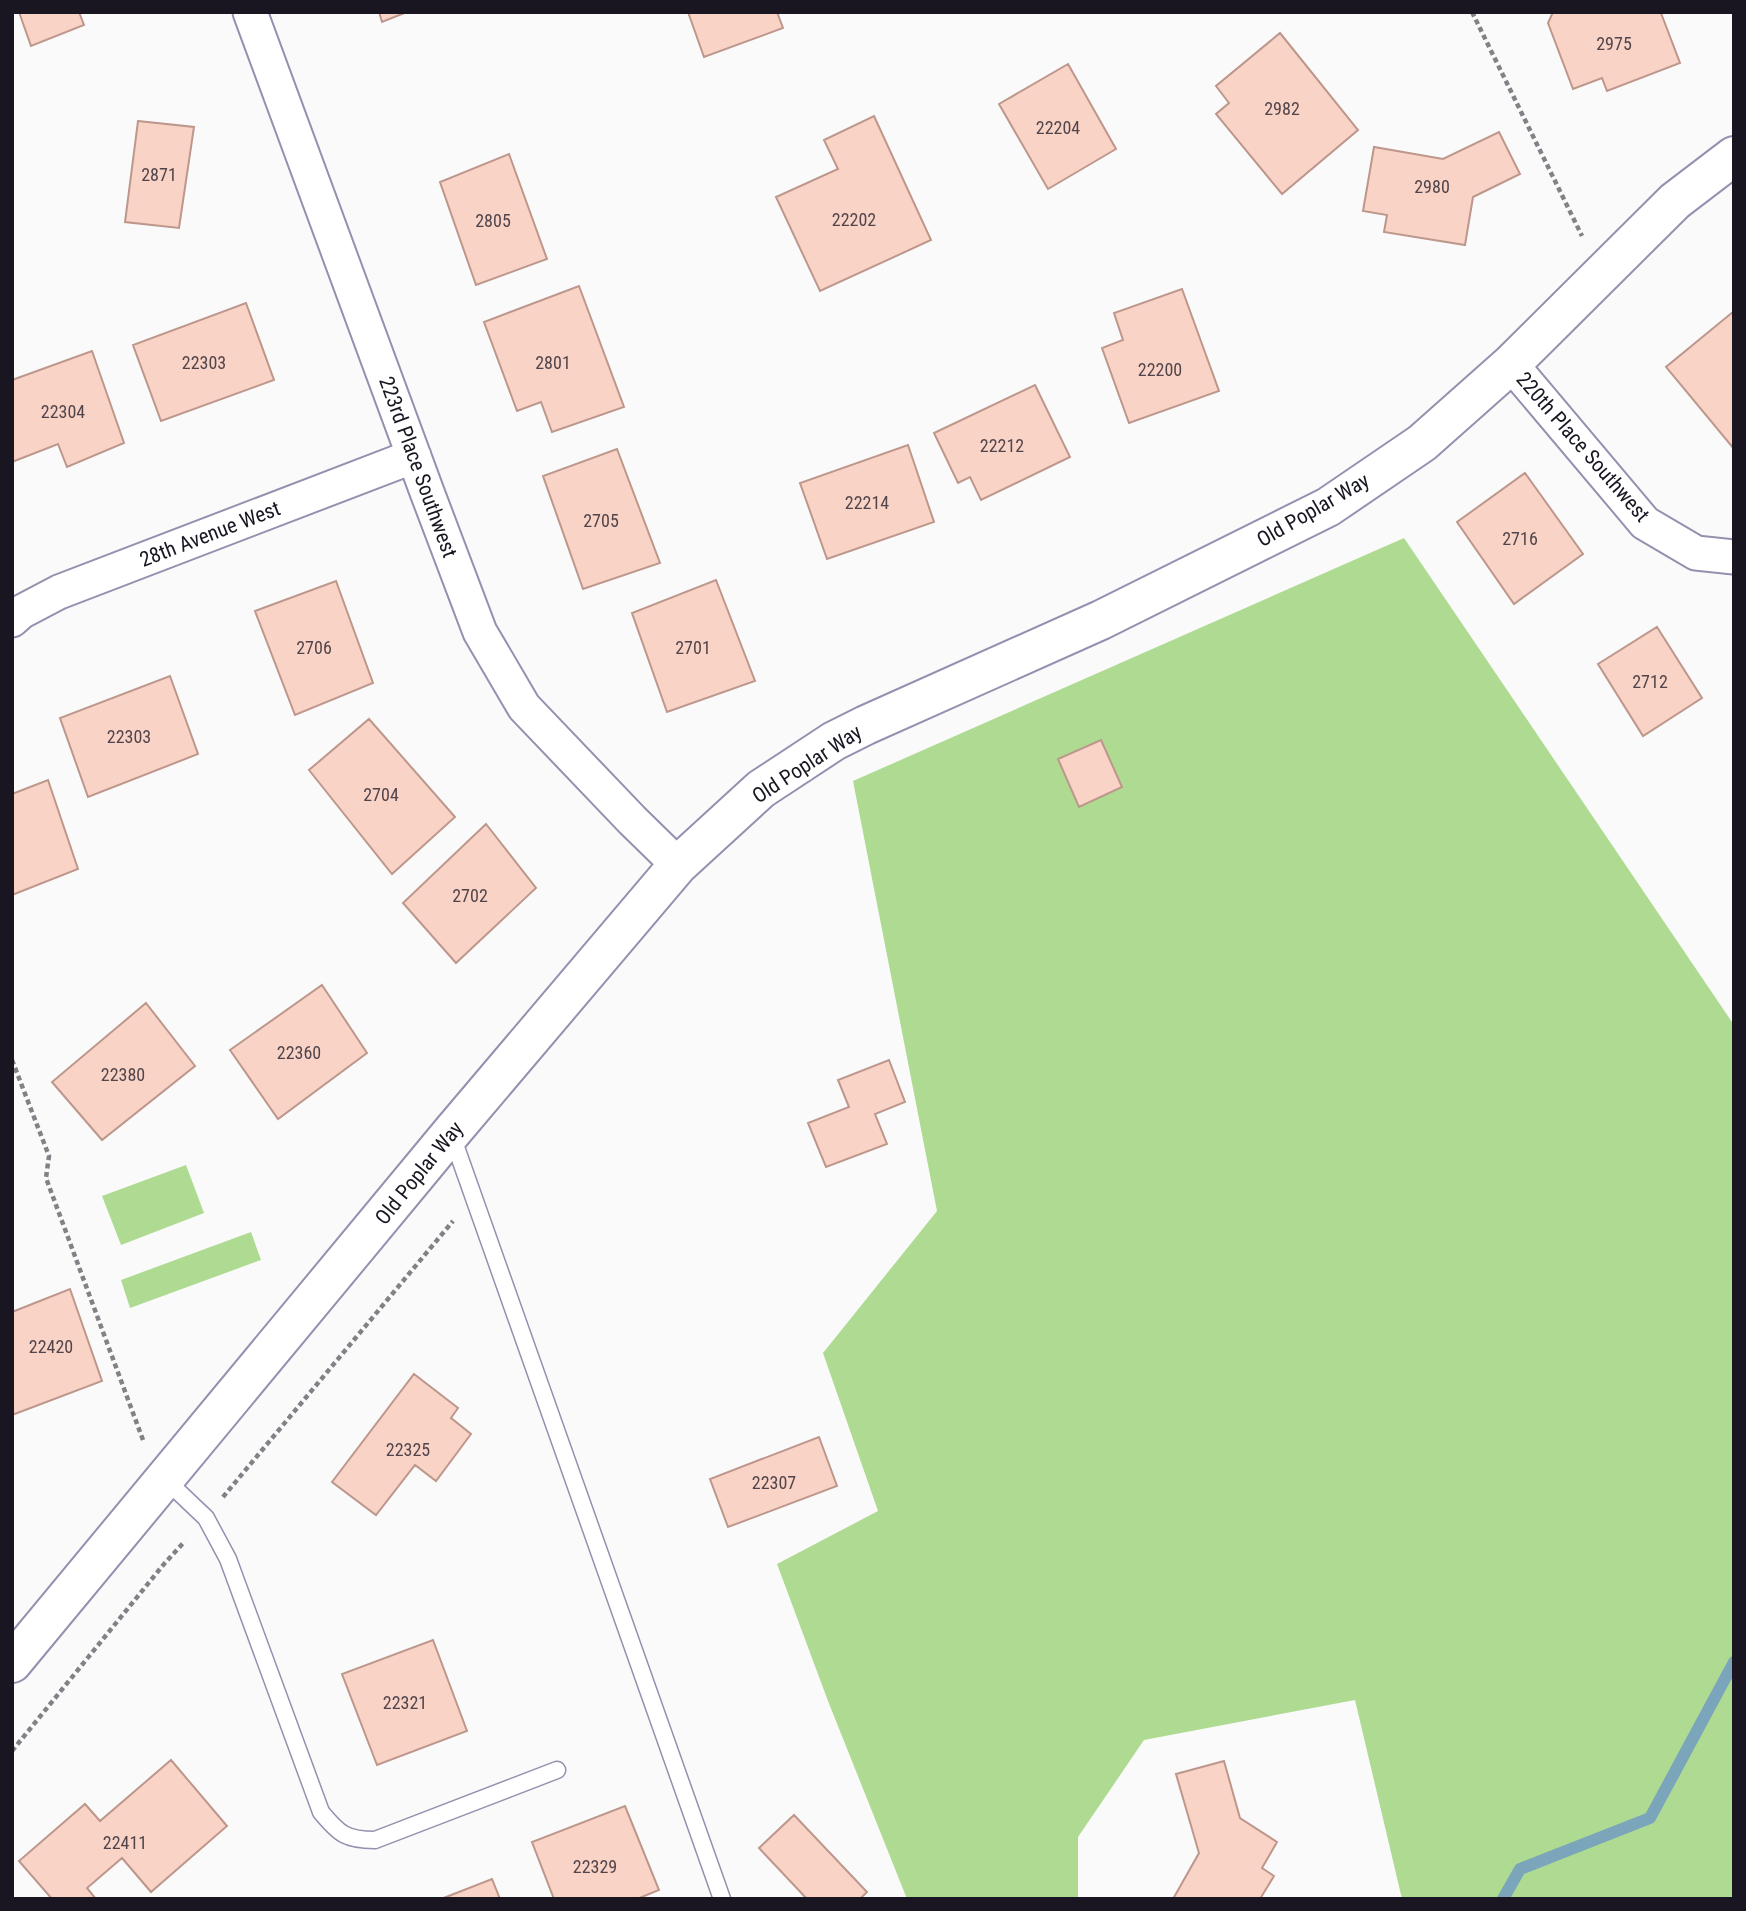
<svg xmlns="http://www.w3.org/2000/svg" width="1746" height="1911" viewBox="0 0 1746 1911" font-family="'Roboto Condensed',sans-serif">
<rect width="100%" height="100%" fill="#fafafa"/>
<!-- green -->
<path fill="#aedb91" d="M1404 538 1734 1025V1899H1402L1355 1700 1144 1740 1078 1837V1899H907L828 1701 777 1564 878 1511 823 1353 937 1211 853 781Z
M186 1165 204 1213 121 1245 102 1196Z
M251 1232 261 1260 130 1308 121 1280Z"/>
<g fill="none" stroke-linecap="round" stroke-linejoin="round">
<!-- stream -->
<path stroke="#7aa5ba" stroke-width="12" d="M1503 1899 1520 1869 1650 1818 1734 1662"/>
</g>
<!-- building -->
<path fill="#fad3c7" stroke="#bd978c" stroke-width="2" d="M19 12H79L84 25 31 46Z
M379 12H407L382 22Z
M688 12H777L783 28 704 57Z
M1553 12H1663L1661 13 1680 63 1607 91 1602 78 1573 89 1548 23Z
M1280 33 1358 130 1282 194 1216 114 1229 103 1216 86Z
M1068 64 1116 149 1048 189 999 104Z
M874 116 931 240 820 291 776 197 838 169 824 140Z
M138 121 194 127 179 228 125 222Z
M1499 132 1520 174 1473 197 1465 245 1384 232 1387 215 1363 211 1374 147 1443 159Z
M509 154 547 259 476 285 440 182Z
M579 286 624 407 552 432 541 402 517 411 484 322Z
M1182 289 1219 391 1129 423 1102 348 1123 340 1114 313Z
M246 303 274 380 161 421 133 345Z
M1734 311V449L1666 367Z
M92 351 124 443 67 467 58 444 12 462V380Z
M1035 385 1070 457 981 500 970 477 958 483 934 433Z
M908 445 934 522 827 559 800 483Z
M617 449 660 563 583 589 543 476Z
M1525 473 1583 554 1514 604 1457 522Z
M716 580 755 681 667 712 632 613Z
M336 581 373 683 295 715 255 611Z
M1657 627 1702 698 1643 736 1598 664Z
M170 676 198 754 88 797 60 718Z
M369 719 455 817 392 874 309 770Z
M1101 740 1122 787 1079 807 1058 759Z
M48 780 78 869 12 895V794Z
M486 824 536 888 456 963 403 903Z
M322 985 367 1053 278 1119 230 1050Z
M146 1003 195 1066 102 1140 52 1082Z
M889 1060 905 1102 875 1114 887 1144 826 1167 808 1123 849 1107 838 1080Z
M70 1289 102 1381 12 1415V1312Z
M414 1374 458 1408 451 1418 471 1434 436 1481 415 1465 376 1515 332 1482Z
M819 1437 837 1486 728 1527 710 1479Z
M433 1640 467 1731 377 1765 342 1674Z
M171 1760 227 1826 151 1892 122 1858 87 1888 96 1899H52L19 1861 85 1804 100 1821Z
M1224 1761 1240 1818 1277 1842 1262 1868 1274 1876 1260 1899H1173L1199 1853 1176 1774Z
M625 1806 659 1890 637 1899H554L532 1842Z
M794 1815 867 1892 860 1899H807L759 1848Z
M492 1879 500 1899H441Z"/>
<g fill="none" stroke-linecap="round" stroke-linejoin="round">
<!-- service casing -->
<g stroke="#968faf" stroke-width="19">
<path id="service" d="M452 1136 722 1899
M165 1479 206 1518 228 1559 321 1812C339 1834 346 1840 375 1840L557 1770"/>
</g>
<!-- minor casing -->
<g stroke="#968faf" stroke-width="37">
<path id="minor" d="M250 12 427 492 480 632 524 707 632 820 678 865
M1511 364 1645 523 1696 553 1734 557
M12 620 21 612 59 592 414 456"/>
</g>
<!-- tertiary casing -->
<g stroke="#968faf" stroke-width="42">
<path id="tertiary" d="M12 1663 451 1133 678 865 761 789 834 741 866 725 1101 620 1328 507 1422 443 1511 364 1675 201 1734 156"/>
</g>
<!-- path -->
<path stroke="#828187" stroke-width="4.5" stroke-dasharray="5 3.5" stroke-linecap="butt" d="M1472 12 1582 236
M12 1060 49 1156 46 1178 143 1440
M223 1497 453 1221
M12 1751 164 1564 185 1541"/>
<!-- service -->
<use href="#service" stroke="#fff" stroke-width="16"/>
<!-- minor -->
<use href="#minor" stroke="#fff" stroke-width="33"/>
<!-- tertiary -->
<use href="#tertiary" stroke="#fff" stroke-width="38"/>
</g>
<g text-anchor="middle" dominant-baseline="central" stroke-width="7" stroke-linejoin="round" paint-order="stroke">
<!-- number labels -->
<g font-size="18" fill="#51454b">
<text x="1614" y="43">2975</text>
<text x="1282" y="108">2982</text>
<text x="1058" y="127">22204</text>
<text x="159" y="174">2871</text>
<text x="1432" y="186">2980</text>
<text x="854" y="219">22202</text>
<text x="493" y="220">2805</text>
<text x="204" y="362">22303</text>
<text x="553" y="362">2801</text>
<text x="1160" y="369">22200</text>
<text x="63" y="411">22304</text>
<text x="1002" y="445">22212</text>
<text x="867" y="502">22214</text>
<text x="601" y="520">2705</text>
<text x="1520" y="538">2716</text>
<text x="314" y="647">2706</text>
<text x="693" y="647">2701</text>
<text x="1650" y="681">2712</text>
<text x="129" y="736">22303</text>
<text x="381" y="794">2704</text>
<text x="470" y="895">2702</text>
<text x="299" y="1052">22360</text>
<text x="123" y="1074">22380</text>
<text x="51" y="1346">22420</text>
<text x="408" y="1449">22325</text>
<text x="774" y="1482">22307</text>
<text x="405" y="1702">22321</text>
<text x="125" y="1842">22411</text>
<text x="595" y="1866">22329</text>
</g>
<!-- street labels -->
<g font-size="21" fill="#191622" stroke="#fff">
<text transform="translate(1583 447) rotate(49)">220th Place Southwest</text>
<text transform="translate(418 467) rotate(70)">223rd Place Southwest</text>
<text transform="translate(1313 510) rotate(-30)">Old Poplar Way</text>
<text transform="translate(210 534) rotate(-21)">28th Avenue West</text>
<text transform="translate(807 764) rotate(-33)">Old Poplar Way</text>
<text transform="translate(419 1173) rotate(-51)">Old Poplar Way</text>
</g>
</g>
<!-- border -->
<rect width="1746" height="1911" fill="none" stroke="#191622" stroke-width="28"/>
</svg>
